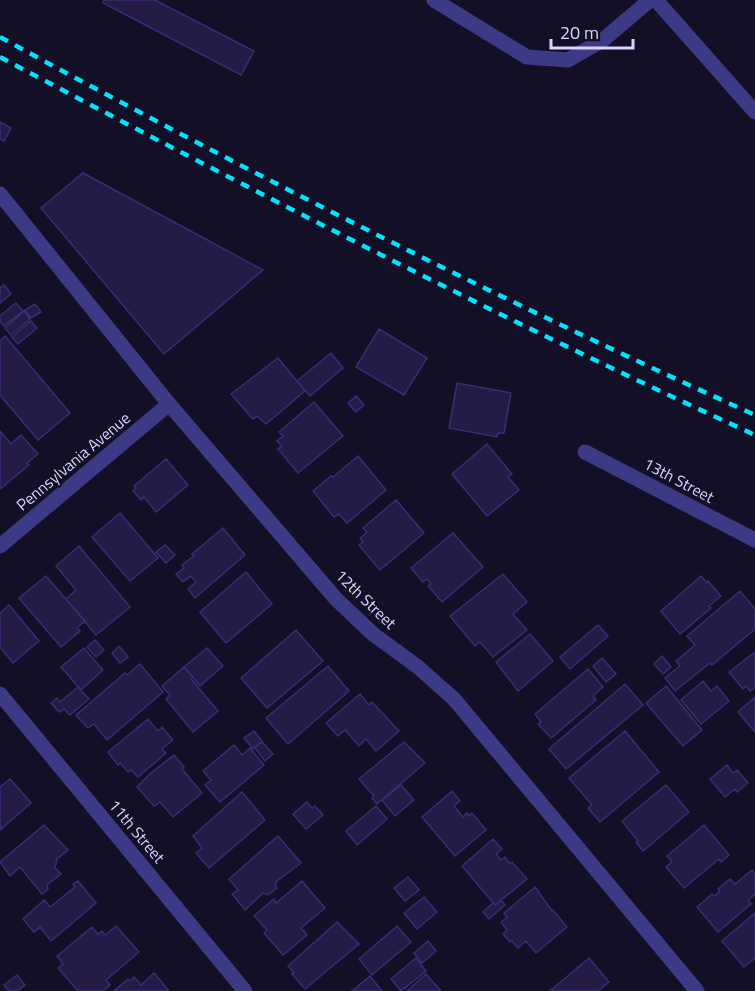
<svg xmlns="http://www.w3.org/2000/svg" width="755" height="991" viewBox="0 0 755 991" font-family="'Titillium Web',sans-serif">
<rect width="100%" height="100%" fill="#130f26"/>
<!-- building -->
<path fill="#241b47" stroke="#3b2d73" stroke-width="1.5" d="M104 0H155L254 51 241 75 103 3Z
M0 122 11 128 4 141 0 139Z
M83 173 263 270 164 354 41 208Z
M4 285 11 294 0 303V288Z
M16 303 23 311 4 326 0 321V316Z
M35 304 41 312 31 318 25 310Z
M24 311 30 319 11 335 5 328Z
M31 321 37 328 18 344 12 337Z
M379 329 427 358 404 395 356 367Z
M5 336 70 413 38 440 0 395V341Z
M331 353 343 368 310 396 297 381Z
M278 358 305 391 266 424 257 416 253 419 231 394Z
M457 383 511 393 504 433H498L497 437 449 428Z
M356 396 364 405 356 412 348 403Z
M314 402 343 436 298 473 278 449 282 446 277 441 283 436 279 432Z
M0 431 11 444 21 435 38 454 27 463 29 465 0 489Z
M487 444 512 474 508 477 519 490 487 516 452 474Z
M358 456 386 490 347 523 339 514 334 517 313 491 331 476 333 477Z
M166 459 188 485 156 512 144 497 141 500 133 491 136 488 134 486Z
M396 500 424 533 380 570 359 545 363 542 360 538 367 532 363 528Z
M120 513 158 558 130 581 92 537Z
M223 528 245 555 195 598 188 589 196 582 191 576 183 582 176 574 184 568 182 565 194 556 192 554Z
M453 533 483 567 442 602 428 586 431 584 427 579 423 582 411 568Z
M165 545 175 555 166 563 156 552Z
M79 546 130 607 96 635 66 599 76 590 56 566Z
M246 572 272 604 226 643 200 612Z
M503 574 527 602 513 614 527 630 493 657 480 642 475 646 450 616Z
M46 576 85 621 77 628 80 631 61 647 19 598Z
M701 576 707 583 708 581 721 596 709 606 711 608 680 634 661 611Z
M740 591 755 609V629L712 665 710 663 675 691 665 678 680 666 676 661 695 645 687 636Z
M9 605 39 641 13 663 0 647V613Z
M598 625 608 636 570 669 560 657Z
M296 630 323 661 267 708 241 678Z
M530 634 553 661 518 691 496 662Z
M95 640 104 650 96 657 87 647Z
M119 646 128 657 120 663 112 653Z
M84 648 103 670 81 690 61 667Z
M207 648 223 666 200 686 184 667Z
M755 652V687L750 691 746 686 743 689 729 672Z
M662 656 671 667 663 674 654 664Z
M602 658 616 674 606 682 593 666Z
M140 664 163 692 107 740 94 724 88 728 76 715 125 673 127 675Z
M328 666 349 691 288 744 266 718Z
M184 667 193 677 191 679 218 711 193 732 166 699 170 695 162 686Z
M588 669 603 687 593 696 596 700 551 738 538 724 541 722 535 714Z
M703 681 711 691 717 686 729 701 701 724 681 700Z
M625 684 643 705 566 769 549 749Z
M666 686 702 730 683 746 646 703Z
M78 687 89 699 70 715 64 709 59 712 51 703 57 698 60 702Z
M360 694 369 705 372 702 399 731 376 751 366 739 359 746 345 730 338 736 326 723Z
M755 697V732L738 712Z
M148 719 158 731 162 727 173 740 162 749 166 753 138 777 131 770 128 772 120 763 118 765 108 752Z
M254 731 262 741 253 749 244 738Z
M625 731 659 772 600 822 588 808 592 805 569 778Z
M262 742 273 754 265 761 255 748Z
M404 742 425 763 377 804 372 798 374 796 359 779Z
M234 745 242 755 250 748 264 765 220 802 205 785 211 780 203 771Z
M174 755 184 767 182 769 202 793 173 817 160 802 154 806 137 787 151 773Z
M727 765 733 773 737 770 748 783 737 792 735 789 725 797 710 779Z
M10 779 31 803 0 830V787Z
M401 785 414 800 395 816 382 800Z
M666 785 689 812 643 851 636 842 638 841 622 821Z
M452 791 460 801 454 806 463 817 467 813 469 816 472 813 486 830 455 856 422 817Z
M242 792 265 820 209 868 196 853 202 848 193 836Z
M307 802 312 808 315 806 323 815 306 829 293 814Z
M376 806 387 819 357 845 346 831Z
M44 825 68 850 57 859 55 868 61 874 47 885 48 889 42 894 20 867 10 876 0 862Z
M704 825 729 855 721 862 719 859 684 888 666 867 672 862 667 856Z
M278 836 301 863 277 881 275 885 277 888 268 895 263 893 245 910 232 894 238 890 229 879Z
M493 839 502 849 496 854 501 860 505 857 510 864 512 862 527 879 495 905 462 866Z
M752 870 755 874V894L748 900 751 904 718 932 697 907 712 894 714 896 720 891 718 889 730 879 735 884Z
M408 877 419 890 405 901 394 888Z
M78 881 96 903 51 941 40 927 34 932 23 919 44 900 50 907 75 887 73 884Z
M302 881 325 908 301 928 307 935 283 955 264 933 267 930 254 916 274 899 276 903Z
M535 887 552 911 553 910 567 927 536 953 526 941 518 948 512 941 510 942 503 934 507 930 501 922 507 917 504 913Z
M424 897 437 912 417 929 404 913Z
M501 900 505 905 489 919 483 912 493 903 495 905Z
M755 913V958L744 967 722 941Z
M337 922 359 944 305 989 292 974 294 973 288 966Z
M116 926 139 952 106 980 110 985 103 991H78L58 968 63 964 57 956 92 927 98 934 102 931 105 935Z
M397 926 411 942 372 975 359 959Z
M428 941 436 951 422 963 414 953Z
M416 958 426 971 401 991 391 979Z
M589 958 609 982 598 991H550Z
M154 973 169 991H114L128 979 130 981 134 977 141 985Z
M426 974 441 991H407Z
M17 975 25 985 17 991H9L4 985Z
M370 976 382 991H352Z"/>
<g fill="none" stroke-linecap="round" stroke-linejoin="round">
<!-- minor -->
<path stroke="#3d3a85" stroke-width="15" d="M434 0 527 57 568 60 603 40 650 0
M656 0 755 112
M0 194 169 404 336 599 373 634 418 667 454 699 697 991
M585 452 755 540
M0 546 169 404
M0 694 245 991"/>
<!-- rail -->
<path stroke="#00e5ff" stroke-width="4.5" stroke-dasharray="9 8" stroke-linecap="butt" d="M0 37C247 172 498 299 755 415
M0 57C249 189 499 318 755 435"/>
</g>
<g text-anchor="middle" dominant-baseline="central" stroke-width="4.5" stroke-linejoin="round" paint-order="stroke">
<!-- street labels -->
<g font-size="16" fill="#d9d4ff" stroke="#130f26">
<text transform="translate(73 461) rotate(-40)">Pennsylvania Avenue</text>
<text transform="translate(679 480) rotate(28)">13th Street</text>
<text transform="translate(366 599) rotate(44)">12th Street</text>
<text transform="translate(137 831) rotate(50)">11th Street</text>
</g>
</g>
<!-- scale -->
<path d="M551 39v9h82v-9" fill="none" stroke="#d9d4ff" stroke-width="3"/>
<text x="560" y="39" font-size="18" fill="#d9d4ff" stroke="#130f26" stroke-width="4.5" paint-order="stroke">20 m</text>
</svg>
